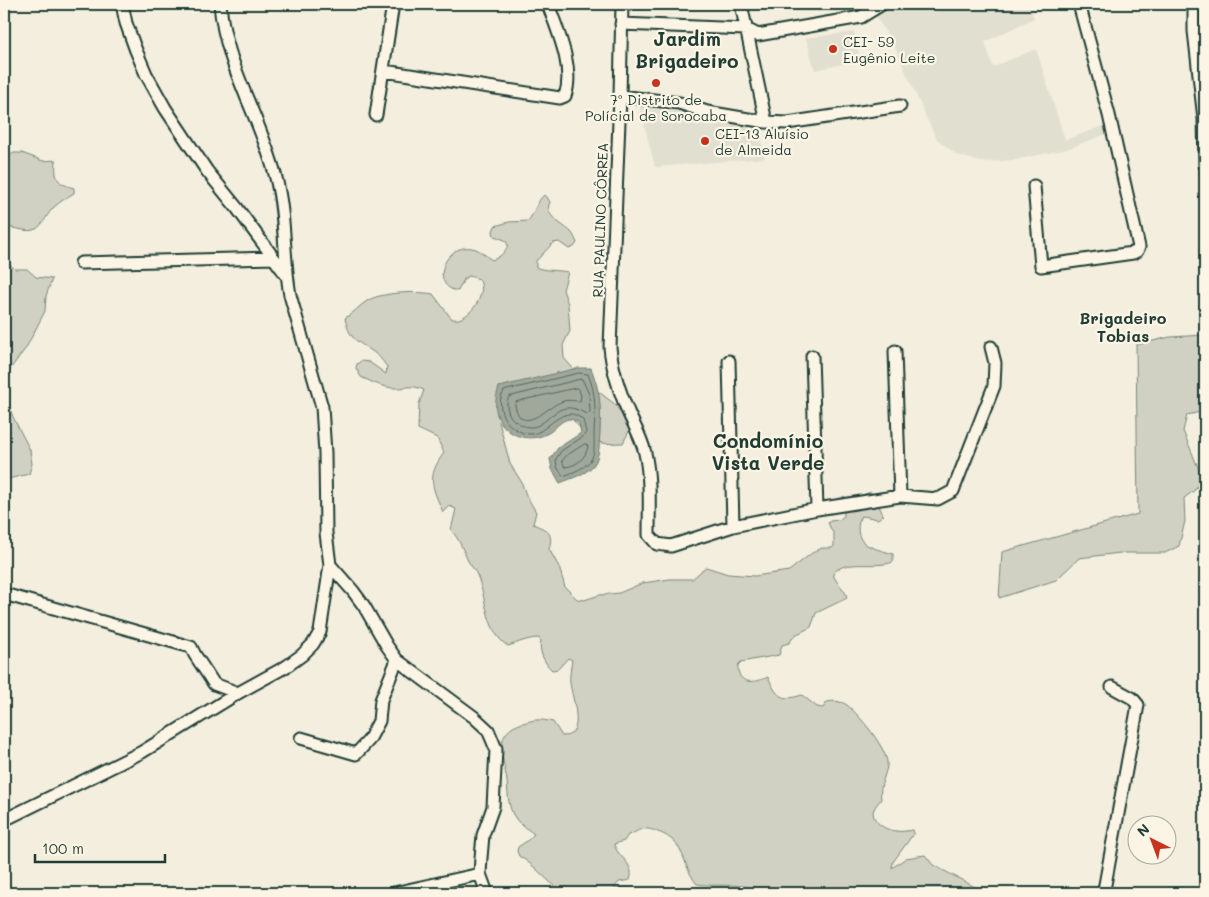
<svg xmlns="http://www.w3.org/2000/svg" width="1209" height="897" viewBox="0 0 1209 897" font-family="Mali,sans-serif">
<rect width="100%" height="100%" fill="#f3eede"/>
<filter id="ink" filterUnits="userSpaceOnUse"><feTurbulence type="fractalNoise" baseFrequency=".02" numOctaves="2"/><feDisplacementMap in="SourceGraphic" scale="10" xChannelSelector="R" yChannelSelector="G"/><feConvolveMatrix kernelMatrix="1 2 1 2 8 2 1 2 1" color-interpolation-filters="sRGB"/></filter>
<g filter="url(#ink)">
<!-- built -->
<path fill="#e1dfd0" d="M890 4H928L932 13 952 4H960L965 9 975 4H1030L1034 18 985 42 993 67 1036 49 1065 140 1106 125V134L1067 149 1015 160 981 162 957 155 937 139 926 117 894 45 875 15Z
M854 32 860 60 815 70 806 38Z
M638 100 758 124 765 158 655 167Z"/>
<!-- green -->
<path fill="#d0d1c2" stroke="#78877b" d="M14 153H22L43 161 56 160C55 177 55 183 74 188V193C67 197 60 202 54 207 47 214 44 224 36 229 26 234 14 225 4 229V157Z
M544 195 547 197 550 202C543 216 563 224 571 232 574 235 575 239 577 243L574 247 569 249 559 242 553 243 536 261V267C542 271 559 270 568 272L563 290 568 304 570 331 563 345 564 358 582 379 616 405 630 429 623 443C614 443 604 445 596 441 582 434 567 412 558 401L506 409 499 422 510 464 521 481 526 495 536 512 533 524C547 530 554 532 549 549L559 567 565 587 577 599 584 600 600 595 619 593 643 583 670 579H692L706 567 728 574 755 576 789 571 812 553 822 548H832L834 546V535L828 523 830 521 839 520 844 516 843 496 847 498 855 508 856 497 871 492 881 510 883 515 878 519 863 516 860 517C852 546 871 547 893 554V562C876 569 843 558 833 574 836 584 846 589 847 598L816 613 811 627 795 635 789 643 782 645 779 655 741 662 738 665C737 686 755 683 768 677 777 696 780 702 802 695L817 707 822 708 824 707 825 703C831 700 841 701 847 705 861 717 883 744 887 761 889 771 878 784 881 799 879 802 876 805 874 809 869 820 886 831 896 831 901 832 907 831 912 830L914 833 893 862 892 868 906 858 925 855 933 865 975 887 977 893H752V888C735 883 716 887 697 884 681 865 687 842 658 832 654 830 647 828 642 829 637 830 634 834 628 835L624 841 614 844C617 857 636 864 630 880L619 882 614 888 655 890 663 893H562C547 881 536 866 519 856L517 851 518 847 527 841 534 834C528 829 520 825 516 819 508 809 508 794 507 781 503 756 492 732 523 723 536 719 540 719 553 722L562 736C587 737 572 698 570 683 569 676 571 667 572 660L568 658 558 669 552 670C545 664 538 651 541 641L539 638C528 638 518 643 508 646 486 633 486 595 477 575 475 570 471 566 468 561 463 550 460 540 451 530L456 509 449 506 443 512C432 487 426 477 444 453L437 438 418 429 419 404 424 390C410 384 410 388 396 388 383 388 372 382 361 377L356 368 357 364 361 361 369 362 386 374 387 367C384 363 381 358 377 355 360 341 350 343 345 318 354 313 359 306 367 301 381 292 417 291 433 294L451 318C464 326 490 295 479 279L469 276 464 279 458 291C428 287 445 239 476 249 481 251 487 257 492 260 500 257 505 253 508 245L505 240 494 236 493 231 495 226 509 222 528 221C535 213 536 202 544 195Z
M4 259 15 269H27L36 277 52 279 46 296 45 311 26 348 10 369 5 383 8 403 13 417 30 450 32 464 29 474 4 480Z
M1205 335V411L1187 415 1183 431 1202 477 1195 490 1184 498 1185 521 1179 546 1165 553H1120L1079 558 1056 580 999 598 1002 552 1138 514 1136 345 1170 337Z"/>
<!-- water -->
<path fill="#a0a89b" stroke="#6c7d72" d="M578 368H591C601 395 601 405 600 433 599 442 600 452 596 461 591 473 572 478 560 483L552 469 550 459 558 448 581 433 579 423C576 421 573 419 569 419 561 420 556 428 550 432 534 442 513 439 502 424 493 412 495 400 499 387Z"/>
<g fill="none" stroke-linecap="round" stroke-linejoin="round">
<!-- shore -->
<path stroke="#53685d" stroke-width="1" d="M579 373 588 374C597 396 595 411 594 435 594 442 595 451 592 458 588 467 572 473 563 476L557 467 556 459 561 451 584 436 586 432 583 420C578 416 572 412 565 415 546 421 539 445 514 428 508 424 504 419 502 413 500 404 499 399 504 391Z
M582 379 589 394 590 412 588 414C581 412 575 407 566 408 547 411 541 437 518 423 513 420 510 417 508 411 507 406 506 402 509 397Z
M576 388 579 389 581 396 580 401C574 401 567 399 561 402 547 407 521 437 515 405L516 402Z
M585 444 588 446C586 458 577 466 565 467L562 461 566 456Z"/>
<!-- minor casing -->
<g stroke="#1f3d34" stroke-width="15">
<path id="minor" d="M122 4 126 23 135 48 146 74 165 108 207 171 237 208 287 276
M220 4C225 66 261 118 276 178 286 216 283 256 290 295L322 407 325 453 326 533 330 565 353 591 364 606 387 646 397 660 474 717 488 730 496 749 493 807 483 835 481 858 480 874 487 893
M622 4 620 96 610 347C612 370 620 393 629 414 635 427 642 439 645 453 651 480 649 508 649 535L657 544 671 546 733 526 817 509 900 496 938 499 953 491 994 386 995 363 991 347
M741 4 766 122
M1194 4V31L1204 119 1205 165
M621 24 746 29 758 35 861 17 882 4
M384 71 560 98 565 96C575 68 557 30 548 4
M620 96 679 103 707 112 766 122 787 123 900 106
M376 115 393 4
M1034 186 1041 266 1133 253 1137 251 1139 247 1109 115 1079 4
M81 263 273 258
M895 351 900 496
M812 356 817 509
M729 361 733 526
M4 594 191 647 195 655 214 684 238 693
M301 738 356 754 369 740 379 721 381 700 397 660
M4 820 142 752 238 693 287 666 302 655 313 644 320 632 330 565
M1104 890 1138 705 1132 698 1112 687
M394 893 480 874"/>
</g>
<!-- minor -->
<use href="#minor" stroke="#fcf5e5" stroke-width="11"/>
</g>
</g>
<!-- markers -->
<g fill="#c8321e" stroke="#fcf5e5" stroke-width="2">
<circle cx="833" cy="49" r="5"/>
<circle cx="656" cy="83" r="5"/>
<circle cx="705" cy="141" r="5"/>
</g>
<g text-anchor="middle" dominant-baseline="central" stroke-width="4.5" stroke-linejoin="round" paint-order="stroke">
<!-- poi labels -->
<g font-size="14" fill="#1f3d34" stroke="#fcf5e5" text-anchor="start">
<text x="843" y="41">CEI- 59<tspan x="843" dy="16">Eugênio Leite</tspan></text>
<text x="656" y="99" text-anchor="middle">7º Distrito de<tspan x="656" dy="16">Polícial de Sorocaba</tspan></text>
<text x="715" y="133">CEI-13 Aluísio<tspan x="715" dy="16">de Almeida</tspan></text>
</g>
<!-- street labels -->
<g font-size="14" fill="#1f3d34" stroke="#fcf5e5">
<text transform="translate(600 220) rotate(-88)">RUA PAULINO CÔRREA</text>
</g>
<!-- quarter labels -->
<g font-size="16" font-weight="bold" fill="#1f3d34" stroke="#fcf5e5">
<text x="1123" y="317">Brigadeiro<tspan x="1123" dy="18">Tobias</tspan></text>
</g>
<!-- district labels -->
<g font-size="19" font-weight="bold" fill="#1f3d34" stroke="#fcf5e5">
<text x="687" y="38">Jardim<tspan x="687" dy="22">Brigadeiro</tspan></text>
<text x="768" y="440">Condomínio<tspan x="768" dy="22">Vista Verde</tspan></text>
</g>
</g>
<!-- margin -->
<rect width="1209" height="897" fill="none" stroke="#fcf5e5" stroke-width="20"/>
<rect x="10" y="10" width="1189" height="877" fill="none" stroke="#1f3d34" stroke-width="2" filter="url(#ink)"/>
<!-- north arrow -->
<g transform="translate(1152 840) rotate(318)"><circle r="24" fill="#fcf5e5" stroke="#a4ab9e"/>
<path d="M0-4L9 19L0 12L-9 19Z" fill="#c8321e"/>
<text y="-8" font-size="14" font-weight="bold" text-anchor="middle" fill="#1f3d34">N</text>
</g>
<!-- scale -->
<path d="M35 854v8h130v-8" fill="none" stroke="#1f3d34" stroke-width="2.5"/>
<text x="42" y="854" font-size="15" fill="#1f3d34" stroke="#fcf5e5" stroke-width="4" paint-order="stroke">100 m</text>
</svg>
